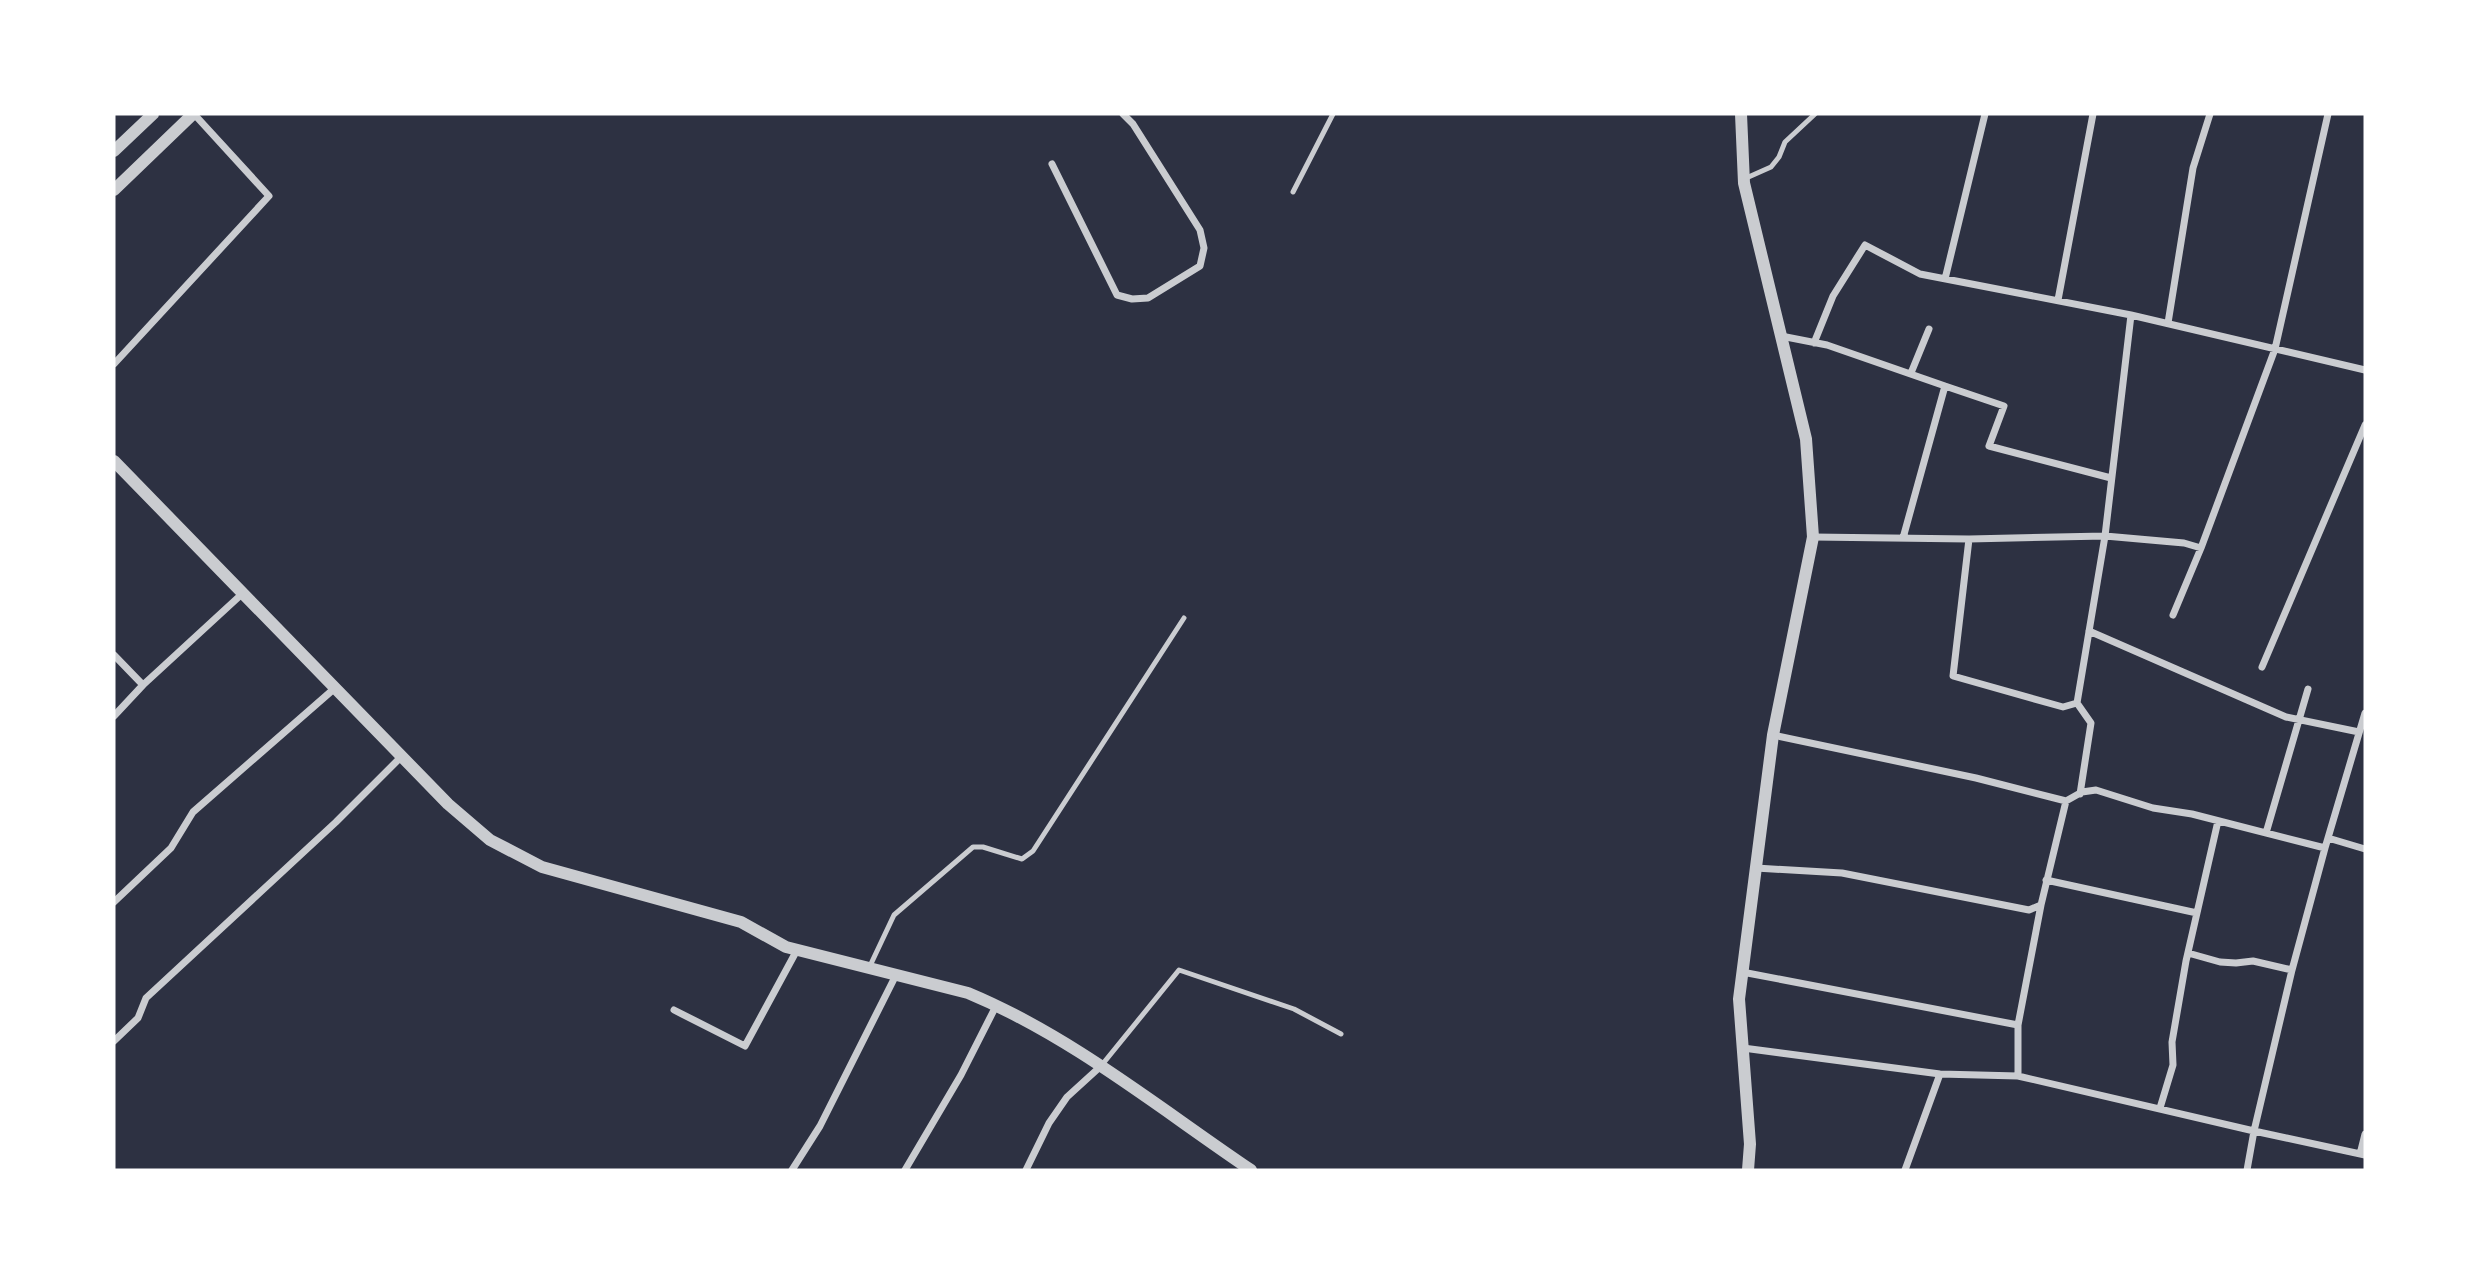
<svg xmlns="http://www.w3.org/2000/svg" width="2479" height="1284" viewBox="0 0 2479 1284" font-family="Raleway,sans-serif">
<rect width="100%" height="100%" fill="#2d3142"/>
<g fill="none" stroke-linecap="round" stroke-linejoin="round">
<!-- service -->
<path stroke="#caccd0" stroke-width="5" d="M1744 179 1771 167 1779 157 1785 142 1815 114
M1293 192 1333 114
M869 968 894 915 973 847H983L1022 859 1033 851 1184 618
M1101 1066 1179 970 1294 1009 1341 1034"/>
<!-- minor -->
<path stroke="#caccd0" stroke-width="7" d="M1052 164 1117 295 1132 299 1148 298 1200 266 1204 248 1200 230 1133 124 1123 114
M1945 279 1985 114
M2058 300 2093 114
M2168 323 2193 168 2210 114
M1781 336 1827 345 1945 386 1903 538
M1814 343 1833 296 1865 245 1920 274 2131 315 2365 370
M114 364 269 196 194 114
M1911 373 1929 329
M1945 386 2004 406 1989 446 2111 478
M1813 537 1969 539 2105 536 2131 315
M1969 539 1953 676 2063 707 2077 703 2105 536 2184 543 2201 548 2275 349 2328 114
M2173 615 2201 548
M2089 631 2286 717 2359 732
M114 655 143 685 114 716
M2262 667 2365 425
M143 685 243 593
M2077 703 2091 723 2080 794
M2266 833 2308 689
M2328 838 2365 849
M2325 848 2365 713
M1756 868 1842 873 2029 910 2041 905 2066 801
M2046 880 2197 913
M114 902 171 848 193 812 335 688
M2188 953 2220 962 2236 963 2253 961 2292 970
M1742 972 2018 1025V1076L2254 1131 2292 970 2325 848 2192 814 2153 808 2096 790 2082 792 2066 801 1976 778 1773 735
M674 1010 745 1046 797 950
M2018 1025 2041 905
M114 1041 138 1018 146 998 336 822 402 756
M1743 1048 1940 1074 2018 1076
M2160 1108 2173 1065 2172 1042 2186 961 2218 821
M2360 1154 2365 1134
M792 1170 820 1126 896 975
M905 1170 961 1075 996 1006
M1026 1170 1049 1123 1067 1097 1101 1066
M1905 1170 1940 1074
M2247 1170 2254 1131 2365 1155"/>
<!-- tertiary -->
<path stroke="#caccd0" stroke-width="12" d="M1741 114 1744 183 1806 439 1813 537 1773 735 1739 999 1750 1144 1748 1170
M114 151 153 114
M114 190 193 114
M114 461 448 804 490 840 542 867 741 922 786 947 968 993C1071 1036 1159 1108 1251 1170"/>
</g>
<!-- border -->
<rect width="2479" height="1284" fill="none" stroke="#ffffff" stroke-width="231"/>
</svg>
